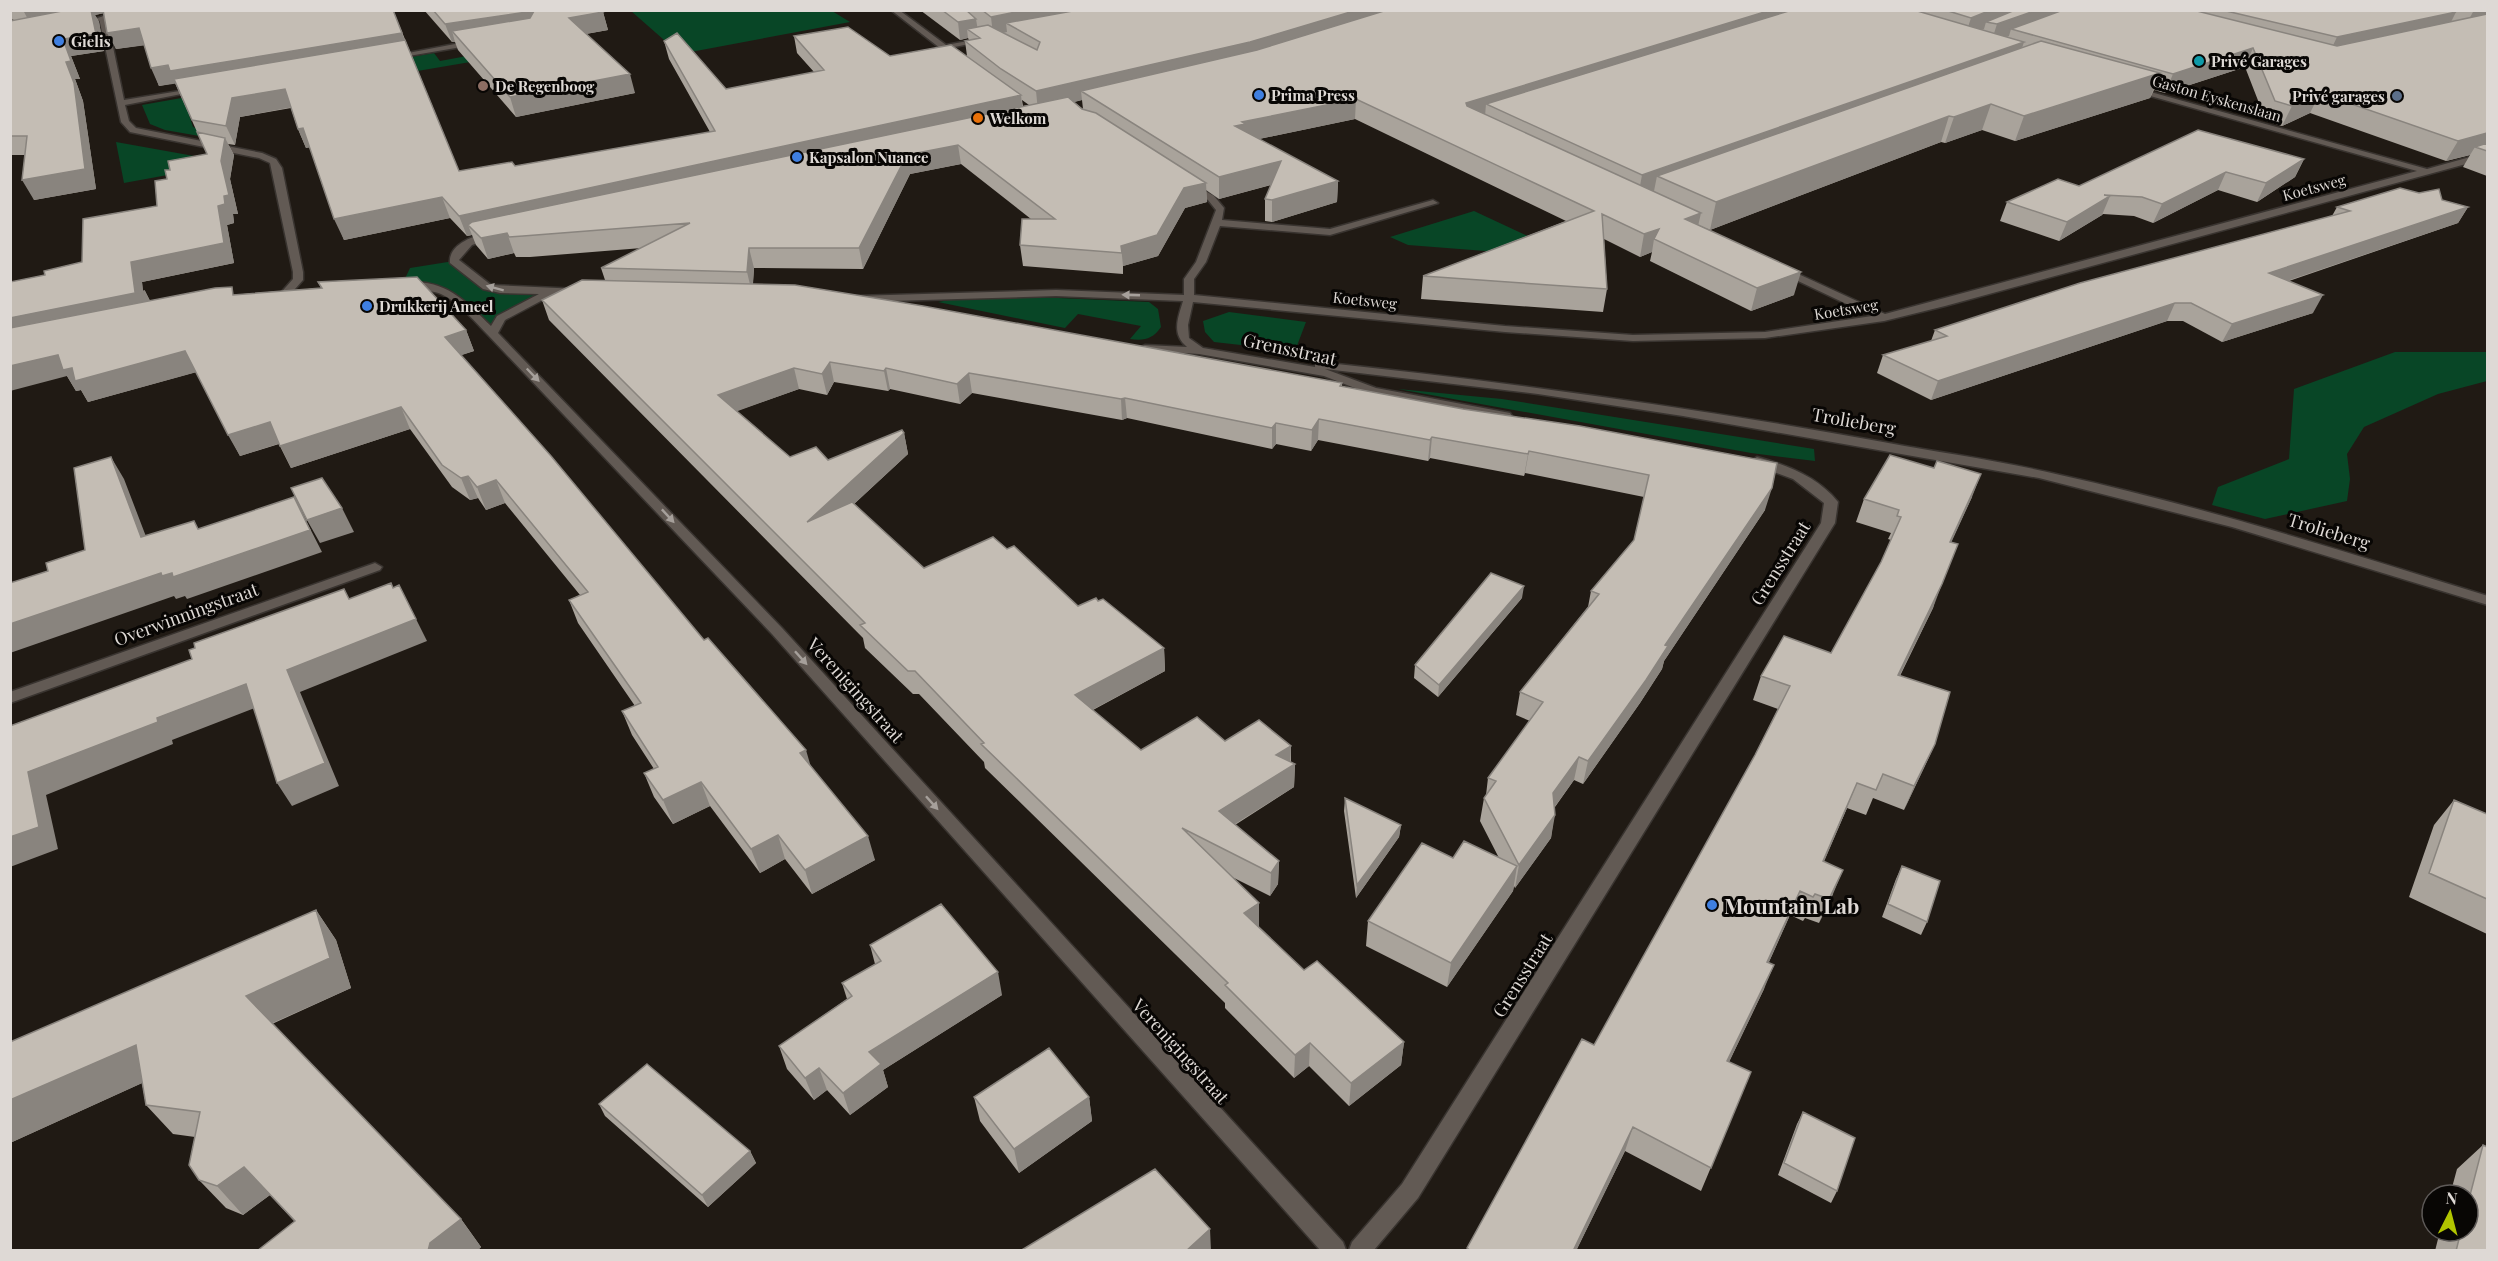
<svg xmlns="http://www.w3.org/2000/svg" width="2498" height="1261" viewBox="0 0 2498 1261" font-family="'Playfair Display',serif">
<rect width="100%" height="100%" fill="#201a14"/>
<!-- green -->
<path fill="#084626" d="M631 11H832L850 22 680 54Z
M521 46 529 52 347 83 332 89 189 115 193 127 229 138 205 137 165 130 150 124 142 105 434 53 440 61Z
M116 142 233 163 124 183Z
M1474 211 1547 245 1524 254 1408 245 1390 237Z
M454 261 487 287 553 292 501 318 492 333 445 289 402 285 410 268Z
M1036 297 1149 302 1158 309 1161 327C1153 339 1144 341 1130 339L1141 326 1078 314 1065 328 938 302 961 298Z
M1229 312 1306 322 1295 351 1214 342 1205 332 1203 321Z
M2395 352H2487V381L2438 394 2364 427 2347 454 2350 479 2347 501 2265 519 2212 505 2218 487 2289 459 2294 389Z
M1398 389 1502 399 1814 449 1815 461 1751 453Z"/>
<g fill="none" stroke-linecap="round" stroke-linejoin="round">
<!-- minor casing -->
<g stroke="#393430" stroke-width="3">
<path id="minor" d="M891 10H899L946 45 984 38 988 40 950 48 956 53 949 55Z
M103 16 107 18 124 100 198 88 202 90 125 105 129 121 136 128 262 153 276 159 282 168 303 272V280L287 298 278 296 293 279V272L270 163 259 158 130 132 121 122 99 18Z
M476 40 479 44 391 59 387 57Z
M2129 86 2427 169 2488 152V158L1945 306 1884 321 1765 338 1633 341 1505 332 1193 302 1188 325 1189 338 1203 348 1315 367V363L1319 362C1508 382 1696 408 1883 442 1942 453 2002 461 2060 475 2205 507 2346 552 2488 596V605L2232 527 2039 478 1683 416 1538 394 1325 369 1376 388 1510 413 1512 416 1506 420 1373 395 1324 376 1199 354 1141 350 1139 348 1145 345 1187 347C1171 334 1178 318 1183 301L1056 296 855 302 850 299 855 296 1056 290 1184 295V279L1196 262 1216 210 1208 200 1187 187V183L1190 182 1214 196 1224 208 1222 220 1330 229 1433 200 1438 203 1330 235 1220 226 1206 262 1194 279V295L1505 326 1633 335 1765 332 1872 316 1777 271 1776 269 1781 266 1885 314 2417 171 2129 90Z
M491 232 495 233V237L472 245 459 260 491 285 579 289 584 292 579 295H552L505 320 498 333 782 628 1343 1242 1346 1250H1320L772 634 488 335C474 321 459 302 441 294 428 288 409 293 399 285 404 281 409 282 416 282 450 283 468 304 491 326L497 316 539 294 500 293 483 289 450 263C448 244 475 235 491 232Z
M1757 457C1787 465 1818 477 1838 502L1835 523 1418 1198 1374 1250H1349L1352 1242 1402 1184 1821 523 1824 503 1793 479 1752 464 1751 461Z
M375 563 382 567 380 570 10 703V692Z"/>
</g>
<!-- tertiary casing -->
<g stroke="#393430" stroke-width="3">
<path id="tertiary" d="M134 10H151L78 25 74 23Z"/>
</g>
<!-- minor -->
<use href="#minor" fill="#625a54" fill-rule="evenodd"/>
<!-- tertiary -->
<use href="#tertiary" fill="#625a54" fill-rule="evenodd"/>
</g>
<!-- wall -->
<path fill="#a9a39b" fill-rule="evenodd" d="M10 10H393L459 171 515 166 710 132 669 59 664 41 726 89 814 72 797 53 794 36 890 56H967L965 41 969 40 968 38 960 40 920 10H1064L1065 13 1069 12 1067 10H2487V176L2463 167 2470 155 2446 161 2310 113 2282 126 2266 121 2245 67 2165 93 2154 90 2150 98 2015 141 1982 130 1945 143 1941 142 1710 230 1698 225 1794 295 1751 311 1650 261 1652 252 1640 257 1604 239 1607 289 1603 312 1421 299 1423 276 1566 221 1355 119 1259 139 1338 181 1337 202 1272 222 1265 221V199L1271 185 1219 199 1206 190 1207 202 1185 208 1158 256 1123 266V274L1023 266 1020 245 1031 219 961 164 910 174 863 269 754 268 753 284 1342 383V387L1463 409 1765 510 1664 661 1662 669 1640 703 1583 784 1574 780 1555 807 1551 838 1515 888 1514 886 1513 891 1447 987 1366 946 1368 921 1453 858H1499L1480 821 1484 798 1486 795 1488 778 1530 721 1516 715 1520 692 1588 607 1591 591 1634 540 1644 497 1525 473 1524 476 1430 458 1428 461 1318 440 1311 451 1276 444 1272 449 1127 418 1122 420 972 393 960 404 890 389 888 391 834 382 827 395 799 389 736 411 790 457 828 460 904 433 908 454 854 504 924 568 1007 549 1078 606 1098 601 1164 648 1165 671 1093 710 1141 750 1225 741 1291 746V762L1295 764 1294 787 1235 825 1279 861 1278 884 1270 896 1232 877 1259 926 1258 927 1304 970 1404 1042 1401 1065 1349 1106 1309 1066 1294 1078 1225 1008V1003L985 768 984 762 919 694H913L865 648 863 638 549 320 542 300 605 280 601 268 642 248 530 257H516L514 253 488 259 476 245 472 235 467 236 450 218 344 240 310 147 306 148 298 129 291 108 240 117 235 145 228 144 234 155 230 179 238 214H233L234 223 227 225 234 263 142 282 143 292 145 291 150 301 321 288 318 282 466 330 474 351 461 355 811 766 875 860 812 894 785 859 760 873 710 806 673 824 654 797 644 773 654 769 632 735 622 711 635 706 578 623 569 600 580 595 505 503 486 510 478 498 470 500 452 487 410 429 291 468 279 444 240 456 196 372 88 402 81 390 76 391 67 376 45 275 82 262 157 206 167 179 170 170 207 154 175 83 159 86 144 45 116 49 104 13 95 15 99 22 104 51 71 56 80 79H75L83 101 96 189 34 200 25 155H10V21L14 20 10 19ZM1022 100 1029 105 1023 106ZM1082 100 1083 109 1074 102Z
M424 10H601L603 12 608 30 586 34 635 93 516 117 458 50 455 42H452Z
M2304 159 2295 177 2257 202 2218 190 2153 223 2134 216 2103 214 2102 215 2059 241 2000 221 2007 202 2079 186Z
M2442 200 2468 207 2458 223 2289 281 2313 313 2222 342 2183 321H2167L1931 400 1877 373 1883 355 1931 341 1935 330 2332 216 2337 207Z
M1972 497 1951 542 1933 608 1900 676 1935 744 1904 810 1873 798 1866 815 1847 808 1824 861 1833 894 1819 923 1805 918 1803 921 1790 915 1769 962 1764 989 1729 1062 1751 1072 1701 1191 1625 1151 1576 1251H1467L1594 1045 1755 755 1778 709 1753 700 1761 676 1831 653 1881 562 1891 540 1888 539 1891 533 1856 522 1864 499Z
M1522 598 1438 697 1414 678 1415 665Z
M1345 798 1401 825 1399 837 1356 898 1344 811Z
M2454 800 2487 814V934L2409 897 2434 825Z
M1902 866 1927 922 1921 935 1882 917 1896 879Z
M316 910 336 940 351 988 272 1024 461 1219 481 1247 477 1251H257L295 1222 270 1195 243 1215 226 1208 199 1180 195 1137 173 1134 146 1105 142 1083 10 1143V1037L11 1042Z
M870 945 1002 995 883 1070 888 1087 850 1115 827 1090 814 1100 787 1069 779 1046 847 999 842 983 875 964Z
M974 1097H1089L1092 1121 1019 1173 980 1121Z
M599 1104 750 1151 756 1163 708 1207 605 1116Z
M1803 1112 1837 1191 1831 1203 1778 1175 1797 1124Z
M2483 1145 2487 1251H2435L2440 1231H2468V1195H2450L2457 1169Z"/>
<!-- shaded-wall -->
<path fill="#89847e" d="M23 10H119L95 15 99 22 104 51 71 56 80 79H75L83 101 96 189 34 200 22 180 66 62 32 27Z
M1026 10H1064L1065 22 1006 23 1007 32 993 35 991 17Z
M1357 10H1415L1250 61 1081 91 1082 100 1038 111 1036 91Z
M1771 10H1824L1486 104 1485 116 1464 123 1466 103Z
M1991 10H2036L1986 22 1984 29 1965 36 1971 18Z
M2037 10H2080L2011 29 2009 36 1991 43 1997 24Z
M2474 10H2487V22L2465 27Z
M534 11 539 28 452 31 455 42H452L445 24Z
M603 12 608 30 574 36 569 18Z
M2456 12 2447 30 2328 56 2337 37Z
M976 19 979 37 967 29 968 38 960 40 958 22Z
M139 28 147 45 116 49 107 33Z
M402 33 409 50 159 86 151 68Z
M2024 42 2018 60 1657 176 1654 191 1638 197 1642 175Z
M2253 48 2245 67 2165 93 2173 74Z
M2160 73 2150 98 2015 141 2024 116Z
M630 74 635 93 516 117 510 97Z
M285 89 293 107 240 117 235 145 226 126 232 98Z
M2320 93 2310 113 2282 126 2292 106Z
M1021 95 1023 114 468 225 472 235 467 236 459 216Z
M1356 99 1355 119 1245 142 1235 126 1242 122Z
M1991 104 1982 130 1945 143 1954 117Z
M1949 116 1941 142 1710 230 1716 202Z
M303 128 311 147 306 148 298 129Z
M2487 133V151L2475 147 2470 155 2446 161 2458 141Z
M225 138 234 155 230 179 238 214H233L234 223 227 225 234 263 142 282 143 292 145 291 156 312 10 341V318L135 292 131 262 218 206 224 196 221 161Z
M958 145 961 164 910 174 863 269 859 248 907 155Z
M2304 159 2295 177 2257 202 2266 183Z
M1281 161V182L1219 199V177Z
M2226 172 2218 190 2153 223 2162 204Z
M1338 181 1337 202 1272 222V200Z
M1206 183 1207 202 1185 208 1158 256 1123 266 1121 246 1184 188Z
M2110 196 2102 215 2059 241 2067 222Z
M442 197 450 218 344 240 334 219Z
M2468 207 2458 223 2260 290 2269 273Z
M1701 213 1696 235 1685 219Z
M1659 229 1654 239 1652 252 1640 257 1644 234Z
M507 233 514 253 488 259 481 238Z
M749 248 754 268 752 293 747 272Z
M1801 272 1794 295 1751 311 1757 288Z
M2323 295 2313 313 2222 342 2232 324Z
M2175 303 2167 321 1931 400 1938 381Z
M466 330 474 351 453 358 445 337Z
M185 351 197 372 88 402 81 390 76 391 67 376 10 391V366L58 355 72 368Z
M830 362 834 382 827 395 822 374Z
M794 368 799 389 724 416 718 395Z
M886 368 890 389 888 391 884 371Z
M969 373 972 393 960 404 957 384Z
M1125 398 1127 418 1122 420 1121 399Z
M401 407 410 429 291 468 280 446Z
M1319 419 1318 440 1311 451 1312 430Z
M270 422 281 443 240 456 228 435Z
M1276 423V444L1272 449V428Z
M904 433 908 454 812 543 807 522Z
M1432 437 1430 458 1428 461 1430 440Z
M1529 451 1525 473 1524 476 1528 454Z
M111 457 124 479 155 560 141 537Z
M1981 474 1972 497 1941 565 1950 542Z
M468 476 478 498 470 500 461 478Z
M496 480 505 503 486 510 477 487Z
M1772 488 1765 510 1664 661 1662 669 1640 703 1583 784 1588 761 1665 645Z
M294 497 322 552 187 599 185 596 176 599 174 596 10 653V624Z
M342 508 354 532 320 543 307 520Z
M1942 584 1933 608 1888 699 1898 675Z
M399 585 427 641 300 692 339 786 292 806 277 783 287 670Z
M1524 586 1522 598 1438 697 1439 685Z
M1164 648 1165 671 1077 718 1075 695Z
M246 684 260 706 172 740 173 744 46 795 58 849 10 867V837L28 772 157 718Z
M1935 744 1924 768 1904 810 1914 786Z
M1291 746 1290 767 1295 764 1294 787 1219 834V811L1276 755Z
M806 750 813 774 800 753Z
M1579 757 1574 780 1548 816 1553 793Z
M701 782 710 806 673 824 663 800Z
M1857 783 1847 808 1814 885 1823 861Z
M1555 815 1551 838 1515 888 1519 865Z
M1401 825 1399 837 1356 898 1357 885Z
M778 835 785 859 760 873 751 849Z
M868 836 875 860 812 894 805 870Z
M1279 861 1278 884 1270 896 1271 873Z
M1517 866 1513 891 1447 987 1451 963Z
M1843 870 1833 894 1819 923 1829 899Z
M1800 891 1790 915 1758 986 1767 962Z
M1259 903V926L1244 936V913Z
M316 910 336 940 351 988 268 1025 246 996Z
M1774 965 1764 989 1718 1085 1727 1061Z
M998 972 1002 995 883 1070 888 1087 850 1115 843 1093 869 1052Z
M1404 1042 1401 1065 1349 1106 1351 1083Z
M1310 1043 1309 1066 1294 1078 1295 1055Z
M136 1045 162 1074 10 1143V1100Z
M819 1068 827 1090 814 1100 805 1078Z
M1089 1097 1092 1121 1019 1173 1014 1149Z
M1633 1127 1625 1151 1576 1251H1573Z
M750 1151 756 1163 708 1207 702 1195Z
M244 1167 270 1195 243 1215 217 1186Z
M461 1219 481 1247 477 1251H428L430 1243Z
M1210 1229 1211 1251H1186Z"/>
<!-- building -->
<path fill="#c4bdb4" stroke="#89847e" stroke-width="1.5" d="M67 10H91L96 34 63 39 71 61 66 62 74 83 85 169 22 180 27 136H10V21Z
M103 10H393L402 33 170 71 168 65 151 68 139 28 107 33Z
M433 10H601L603 12 569 18 630 74 510 97 452 31 530 18 534 11 445 24Z
M942 10H966L976 19 958 22Z
M982 10H1026L991 17Z
M1078 10H1357L1250 42 1036 91 1001 69 965 41 980 38 967 29 988 25 1037 50 1040 42 1006 23Z
M1387 10H1771L1466 103 1467 106 1701 213 1685 219 1801 272 1757 288 1654 239 1659 229 1644 234 1602 214 1607 289 1423 276 1594 211 1356 99 1242 122 1245 124 1235 126 1338 181 1272 200 1265 199 1281 161 1219 177 1081 91 1257 50Z
M1792 10H1914L2024 42 1642 175 1486 104Z
M1945 10H1991L1971 18Z
M2015 10H2037L1997 24 1986 22Z
M2063 10H2193L2337 46 2487 14V133L2458 141 2320 93 2292 106 2275 101 2253 48 2173 74 2011 29Z
M2222 10H2449L2456 12 2337 37Z
M848 27 890 56 951 45 1021 95 459 216 442 197 334 219 303 128 298 129 285 89 232 98 226 126 192 120 174 79 405 40 459 171 512 162 515 166 715 131 664 41 677 33 726 89 824 70 794 36Z
M2041 41 2160 73 2024 116 1991 104 1954 117 1949 116 1716 202 1657 176Z
M1068 97 1082 109 1096 113 1206 183 1184 188 1157 235 1121 246 1122 253 1020 245 1022 219H1055L958 145 907 155 859 248H749L747 272 601 268 690 223 523 236 509 237 507 233 481 238 468 225 472 222Z
M2198 130 2304 159 2266 183 2226 172 2162 204 2142 197 2104 195 2110 196 2067 222 2007 202 2058 179 2079 186Z
M197 132 225 138 221 161 229 195 224 196 225 204 218 206 224 243 131 262 135 292 145 291 10 318V282L45 275 44 271 82 262 83 219 157 206 155 181 167 179 165 170H170L168 161 207 154Z
M2487 143V151L2475 147Z
M2400 188 2419 193 2439 189 2442 200 2468 207 2269 273 2323 295 2232 324 2191 303H2175L1938 381 1883 355 1947 336 1935 330 2080 283 2350 211 2337 207Z
M417 277 466 330 445 337 551 456 704 640 708 638 806 750 800 753 868 836 805 870 778 835 751 849 701 782 663 800 644 773 658 767 622 711 641 703 569 600 588 592 496 480 477 487 468 476 461 478 442 465 401 407 280 446 270 422 228 435 185 351 75 381 72 368 63 370 58 355 10 366V328L215 288 232 287 233 295 322 288 318 282Z
M582 280 795 285 923 306 1342 383 1340 386 1463 409 1580 426 1777 463 1772 488 1665 645 1668 646 1646 680 1588 761 1579 757 1553 793 1555 815 1519 865 1484 798 1496 781 1488 778 1543 702 1520 692 1599 594 1591 591 1634 540 1649 475 1529 451 1528 454 1432 437 1430 440 1319 419 1312 430 1276 423 1272 428 1125 398 1121 399 969 373 957 384 886 368 884 371 830 362 822 374 794 368 718 395 790 457 816 447 828 460 902 430 904 433 807 522 852 502 924 568 993 537 1007 549 1014 546 1078 606 1096 598 1098 601 1103 599 1164 648 1075 695 1141 750 1197 717 1225 741 1259 720 1291 746 1276 755 1295 764 1219 811 1279 861 1271 873 1182 828 1259 903 1244 913 1304 970 1317 961 1404 1042 1351 1083 1310 1043 1295 1055 1225 985 1228 983 981 744 984 743 915 671H908L860 625 865 623 542 300Z
M1890 455 1934 468 1937 461 1981 474 1950 542 1958 544 1942 584 1898 675 1950 692 1935 744 1914 786 1883 774 1876 790 1857 783 1823 861 1843 870 1829 899 1815 894 1813 897 1800 891 1767 962 1774 965 1727 1061 1751 1072 1711 1168 1633 1127 1573 1251H1471L1467 1248 1582 1039 1594 1045 1755 755 1790 686 1761 676 1784 636 1831 653 1881 562 1901 517 1897 516 1899 510 1864 499Z
M111 457 141 537 194 521 198 529 294 497 310 530 173 577 172 573 162 576 161 573 10 624V583L48 571 46 563 85 550 74 468Z
M322 478 342 508 307 520 291 488Z
M1491 573 1524 586 1439 685 1415 665Z
M391 583 393 588 399 585 416 619 287 670 325 763 277 783 246 684 157 718 158 722 28 772 39 827 10 837V726L192 659 189 650 195 648 194 643 344 589 349 599Z
M1345 798 1401 825 1357 885Z
M2454 800 2487 814V899L2429 873Z
M1464 841 1517 866 1451 963 1368 921 1422 843 1453 858Z
M1902 866 1940 881 1927 922 1888 904Z
M941 904 998 972 869 1052 881 1064 843 1093 819 1068 805 1078 779 1046 852 996 842 983 881 961 870 945Z
M316 910 330 958 246 996 461 1219 430 1243 428 1251H257L295 1221 244 1167 217 1186 199 1180 189 1165 200 1112 146 1105 136 1045 10 1100V1042Z
M1049 1048 1089 1097 1014 1149 974 1097Z
M647 1064 750 1151 702 1195 599 1104Z
M1803 1112 1855 1138 1837 1191 1784 1163Z
M2483 1145 2487 1147V1251H2456L2461 1231H2468V1203Z
M1155 1169 1210 1229 1186 1251H1020Z"/>
<!-- one-way arrows -->
<defs><path id="oneway-solid" d="M-6-.8H1V-3.2L6.5 0L1 3.2V.8H-6Z" transform="scale(1.5)"/></defs>
<g fill="#a6a09b">
<use href="#oneway-solid" transform="translate(495 288) rotate(-165)"/>
<use href="#oneway-solid" transform="translate(1131 295) rotate(-178)"/>
<use href="#oneway-solid" transform="translate(533 375) rotate(46)"/>
<use href="#oneway-solid" transform="translate(668 516) rotate(47)"/>
<use href="#oneway-solid" transform="translate(801 658) rotate(48)"/>
<use href="#oneway-solid" transform="translate(932 803) rotate(48)"/>
</g>
<!-- markers -->
<g fill="#3f7fe0" stroke="#080604" stroke-width="2">
<circle cx="59" cy="41" r="6"/>
<circle cx="1259" cy="95" r="6"/>
<circle cx="797" cy="157" r="6"/>
<circle cx="367" cy="306" r="6"/>
<circle cx="1712" cy="905" r="6"/>
</g>
<circle fill="#0f9aa8" stroke="#080604" stroke-width="2" cx="2199" cy="61" r="6"/>
<circle fill="#8d6e63" stroke="#080604" stroke-width="2" cx="483" cy="86" r="6"/>
<circle fill="#5c6f8a" stroke="#080604" stroke-width="2" cx="2397" cy="96" r="6"/>
<circle fill="#e8710a" stroke="#080604" stroke-width="2" cx="978" cy="118" r="6"/>
<g text-anchor="middle" dominant-baseline="central" stroke-width="6" stroke-linejoin="round" paint-order="stroke">
<!-- far-poi labels -->
<g font-size="15" font-weight="bold" fill="#ded9d5" stroke="#080604" text-anchor="start">
<text x="71" y="41">Gielis</text>
<text x="2211" y="61">Privé Garages</text>
<text x="495" y="86">De Regenboog</text>
<text x="1271" y="95">Prima Press</text>
<text x="2385" y="96" text-anchor="end">Privé garages</text>
<text x="990" y="118">Welkom</text>
<text x="809" y="157">Kapsalon Nuance</text>
<text x="379" y="306">Drukkerij Ameel</text>
</g>
<!-- far-street labels -->
<g font-size="15" fill="#ded9d5" stroke="#080604">
<text transform="translate(2217 98) rotate(16)">Gaston Eyskenslaan</text>
<text transform="translate(2314 187) rotate(-15)">Koetsweg</text>
<text transform="translate(1365 300) rotate(6)">Koetsweg</text>
<text transform="translate(1846 309) rotate(-9)">Koetsweg</text>
</g>
<!-- street labels -->
<g font-size="18" fill="#ded9d5" stroke="#080604">
<text transform="translate(1290 349) rotate(12)">Grensstraat</text>
<text transform="translate(1854 421) rotate(10)">Trolieberg</text>
<text transform="translate(2329 531) rotate(17)">Trolieberg</text>
<text transform="translate(1780 563) rotate(-58)">Grensstraat</text>
<text transform="translate(186 614) rotate(-20)">Overwinningstraat</text>
<text transform="translate(856 690) rotate(48)">Verenigingstraat</text>
<text transform="translate(1522 975) rotate(-58)">Grensstraat</text>
<text transform="translate(1181 1051) rotate(48)">Verenigingstraat</text>
</g>
<!-- near-poi labels -->
<g font-size="21" font-weight="bold" fill="#ded9d5" stroke="#080604" text-anchor="start">
<text x="1724" y="905">Mountain Lab</text>
</g>
</g>
<!-- border -->
<rect width="2498" height="1261" fill="none" stroke="#ded9d5" stroke-width="24"/>
<!-- north arrow -->
<g transform="translate(2450 1213) rotate(6)"><circle r="28" fill="#080604" stroke="#5e5a58" stroke-width="1.5"/>
<path d="M0-4.5L10 22L0 15L-10 22Z" fill="#b1c500"/>
<text y="-9" font-size="16" font-weight="bold" text-anchor="middle" fill="#ded9d5">N</text>
</g>
</svg>
